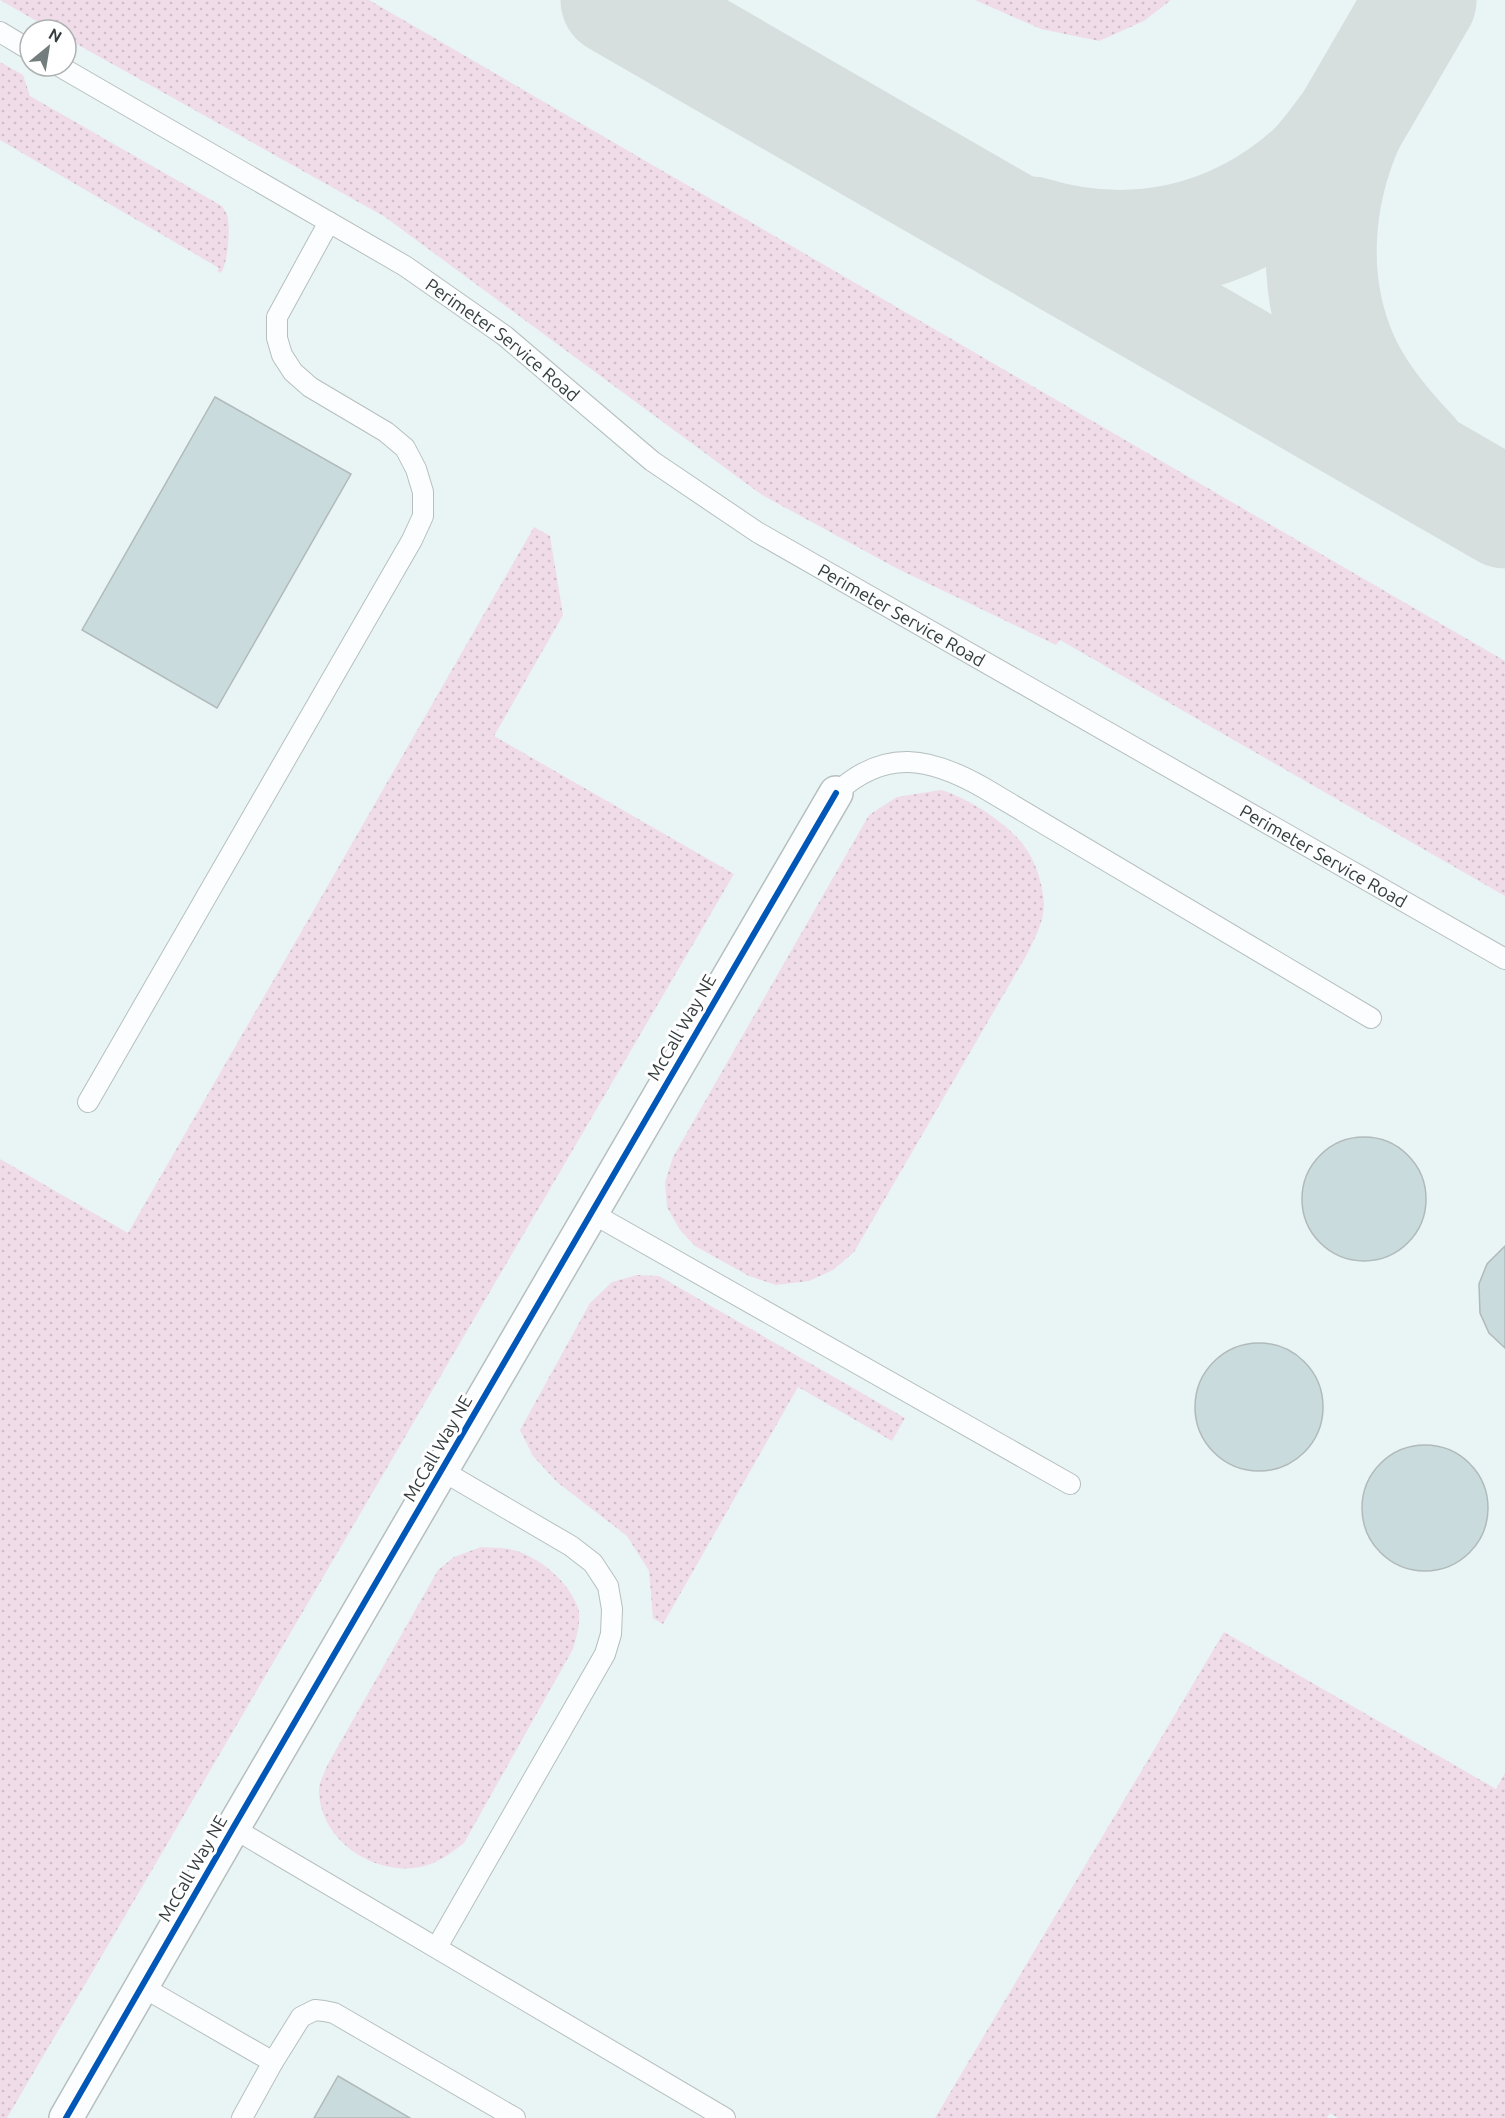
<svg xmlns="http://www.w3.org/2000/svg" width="1505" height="2118" font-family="Ubuntu,sans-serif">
<defs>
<pattern id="grass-dots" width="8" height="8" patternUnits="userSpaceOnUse" patternTransform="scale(1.5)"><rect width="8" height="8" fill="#f0dce8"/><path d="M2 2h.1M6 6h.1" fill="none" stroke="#cebec8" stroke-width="1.8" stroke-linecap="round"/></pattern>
</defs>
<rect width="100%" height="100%" fill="#e9f4f5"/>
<!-- grass -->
<g fill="url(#grass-dots)">
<path d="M0,0H369L1505,661V896L1060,640L1056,645L898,569L762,495L385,217L66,38V30H52Z"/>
<path d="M975,0H1171L1144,21L1099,41L1041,29Z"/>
<path d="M0,62L23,75L30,96L222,206C224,210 228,214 228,219C230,231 228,262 221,273L217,271L219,268L0,140Z"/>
<path d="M534,527L550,536L563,615L494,736L734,874L7,2118H0V1159L128,1233Z"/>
<path d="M941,790C969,798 1016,828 1030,855C1038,869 1043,887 1044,904C1044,922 1034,940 1026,956L854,1252L833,1270L809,1281L776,1285L749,1276L695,1246L680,1230L667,1207L665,1182L673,1157L869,815L897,797Z"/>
<path d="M637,1275L659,1276L905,1418L892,1441L798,1387L663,1624L653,1618L649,1571L627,1536L557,1482L533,1456L520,1430L590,1303L612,1282Z"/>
<path d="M481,1547C490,1548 500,1547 509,1549C536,1554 569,1581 578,1608C582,1621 576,1637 573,1649L464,1843C451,1853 437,1864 420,1867C374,1876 319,1840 319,1790C319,1782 325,1772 328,1764L438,1570L454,1557Z"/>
<path d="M1224,1632L1496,1789L1505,1773V2118H1338L1330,2113L1327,2118H935Z"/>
</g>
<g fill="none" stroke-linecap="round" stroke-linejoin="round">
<!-- taxiway -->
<g stroke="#d6dede" stroke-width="111">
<path d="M616,0L1505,513"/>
<path d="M1349,124L1421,0"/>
<path d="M1032,232C1131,262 1230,241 1308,173C1324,159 1336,140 1349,124C1316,198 1310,285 1344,360C1360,395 1385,425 1412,453"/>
</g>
</g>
<!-- building -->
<g fill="#cadbdd" stroke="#b1babb" stroke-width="1.5">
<path d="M215,397L351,474L217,708L82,630Z"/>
<circle cx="1364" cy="1199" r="62"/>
<path d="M1505,1246V1348L1489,1333L1480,1313L1479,1284L1487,1264Z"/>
<circle cx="1259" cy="1407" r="64"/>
<circle cx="1425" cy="1508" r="63"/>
<path d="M338,2076L410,2118H314Z"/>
</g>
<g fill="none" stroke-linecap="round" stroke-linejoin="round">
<!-- service casing -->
<g stroke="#b6bfbf" stroke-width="22">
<g id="service">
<path d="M0,32L30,50"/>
<path id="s1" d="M59,66L405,266L505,336L652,461L757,532L1505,959"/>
<path d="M836,793C885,748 930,757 984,788L1371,1018"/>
<path d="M88,1102L412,540L423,516V492L416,469L405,448L386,432L310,387L293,372L282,355L277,338V317L329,222"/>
<path d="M590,1212L1070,1484"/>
<path d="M233,1828L725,2118"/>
<path d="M437,1947L605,1654L611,1634L612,1609L608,1586L593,1563L571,1546L441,1470"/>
<path d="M141,1986L273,2062L242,2118"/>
<path d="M273,2062L301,2017L315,2010L324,2011L334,2013L365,2031L515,2118"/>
</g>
</g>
<!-- minor casing -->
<g stroke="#b6bfbf" stroke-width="36">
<path id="minor" d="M66,2118L233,1828L836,793"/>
</g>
<!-- service -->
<use href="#service" stroke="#fcfdfe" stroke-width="20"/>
<!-- minor -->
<use href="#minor" stroke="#fcfdfe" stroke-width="33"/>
<!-- cycleway casing -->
<g stroke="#fff" stroke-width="10">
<path id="cycleway" d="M66,2118L233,1828L836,793"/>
</g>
<!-- cycleway -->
<use href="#cycleway" stroke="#0057b8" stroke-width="6"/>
</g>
<g text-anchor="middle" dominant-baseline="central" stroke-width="6" stroke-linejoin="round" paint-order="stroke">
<!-- street labels -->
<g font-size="18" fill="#353d3d" stroke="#fff">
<text stroke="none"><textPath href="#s1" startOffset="522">Perimeter Service Road</textPath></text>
<text stroke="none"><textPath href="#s1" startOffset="1008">Perimeter Service Road</textPath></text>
<text stroke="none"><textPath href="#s1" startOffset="1494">Perimeter Service Road</textPath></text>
<text transform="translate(681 1027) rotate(-60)">McCall Way NE</text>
<text transform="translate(437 1448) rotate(-60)">McCall Way NE</text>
<text transform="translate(192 1868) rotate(-60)">McCall Way NE</text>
</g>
</g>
<!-- north arrow -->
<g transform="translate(48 48) rotate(30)"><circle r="28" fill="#ffffff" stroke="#aeb1b1" stroke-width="1.5"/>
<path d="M0-4.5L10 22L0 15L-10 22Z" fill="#747d7d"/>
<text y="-9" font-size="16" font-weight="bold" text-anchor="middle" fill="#353d3d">N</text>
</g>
</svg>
